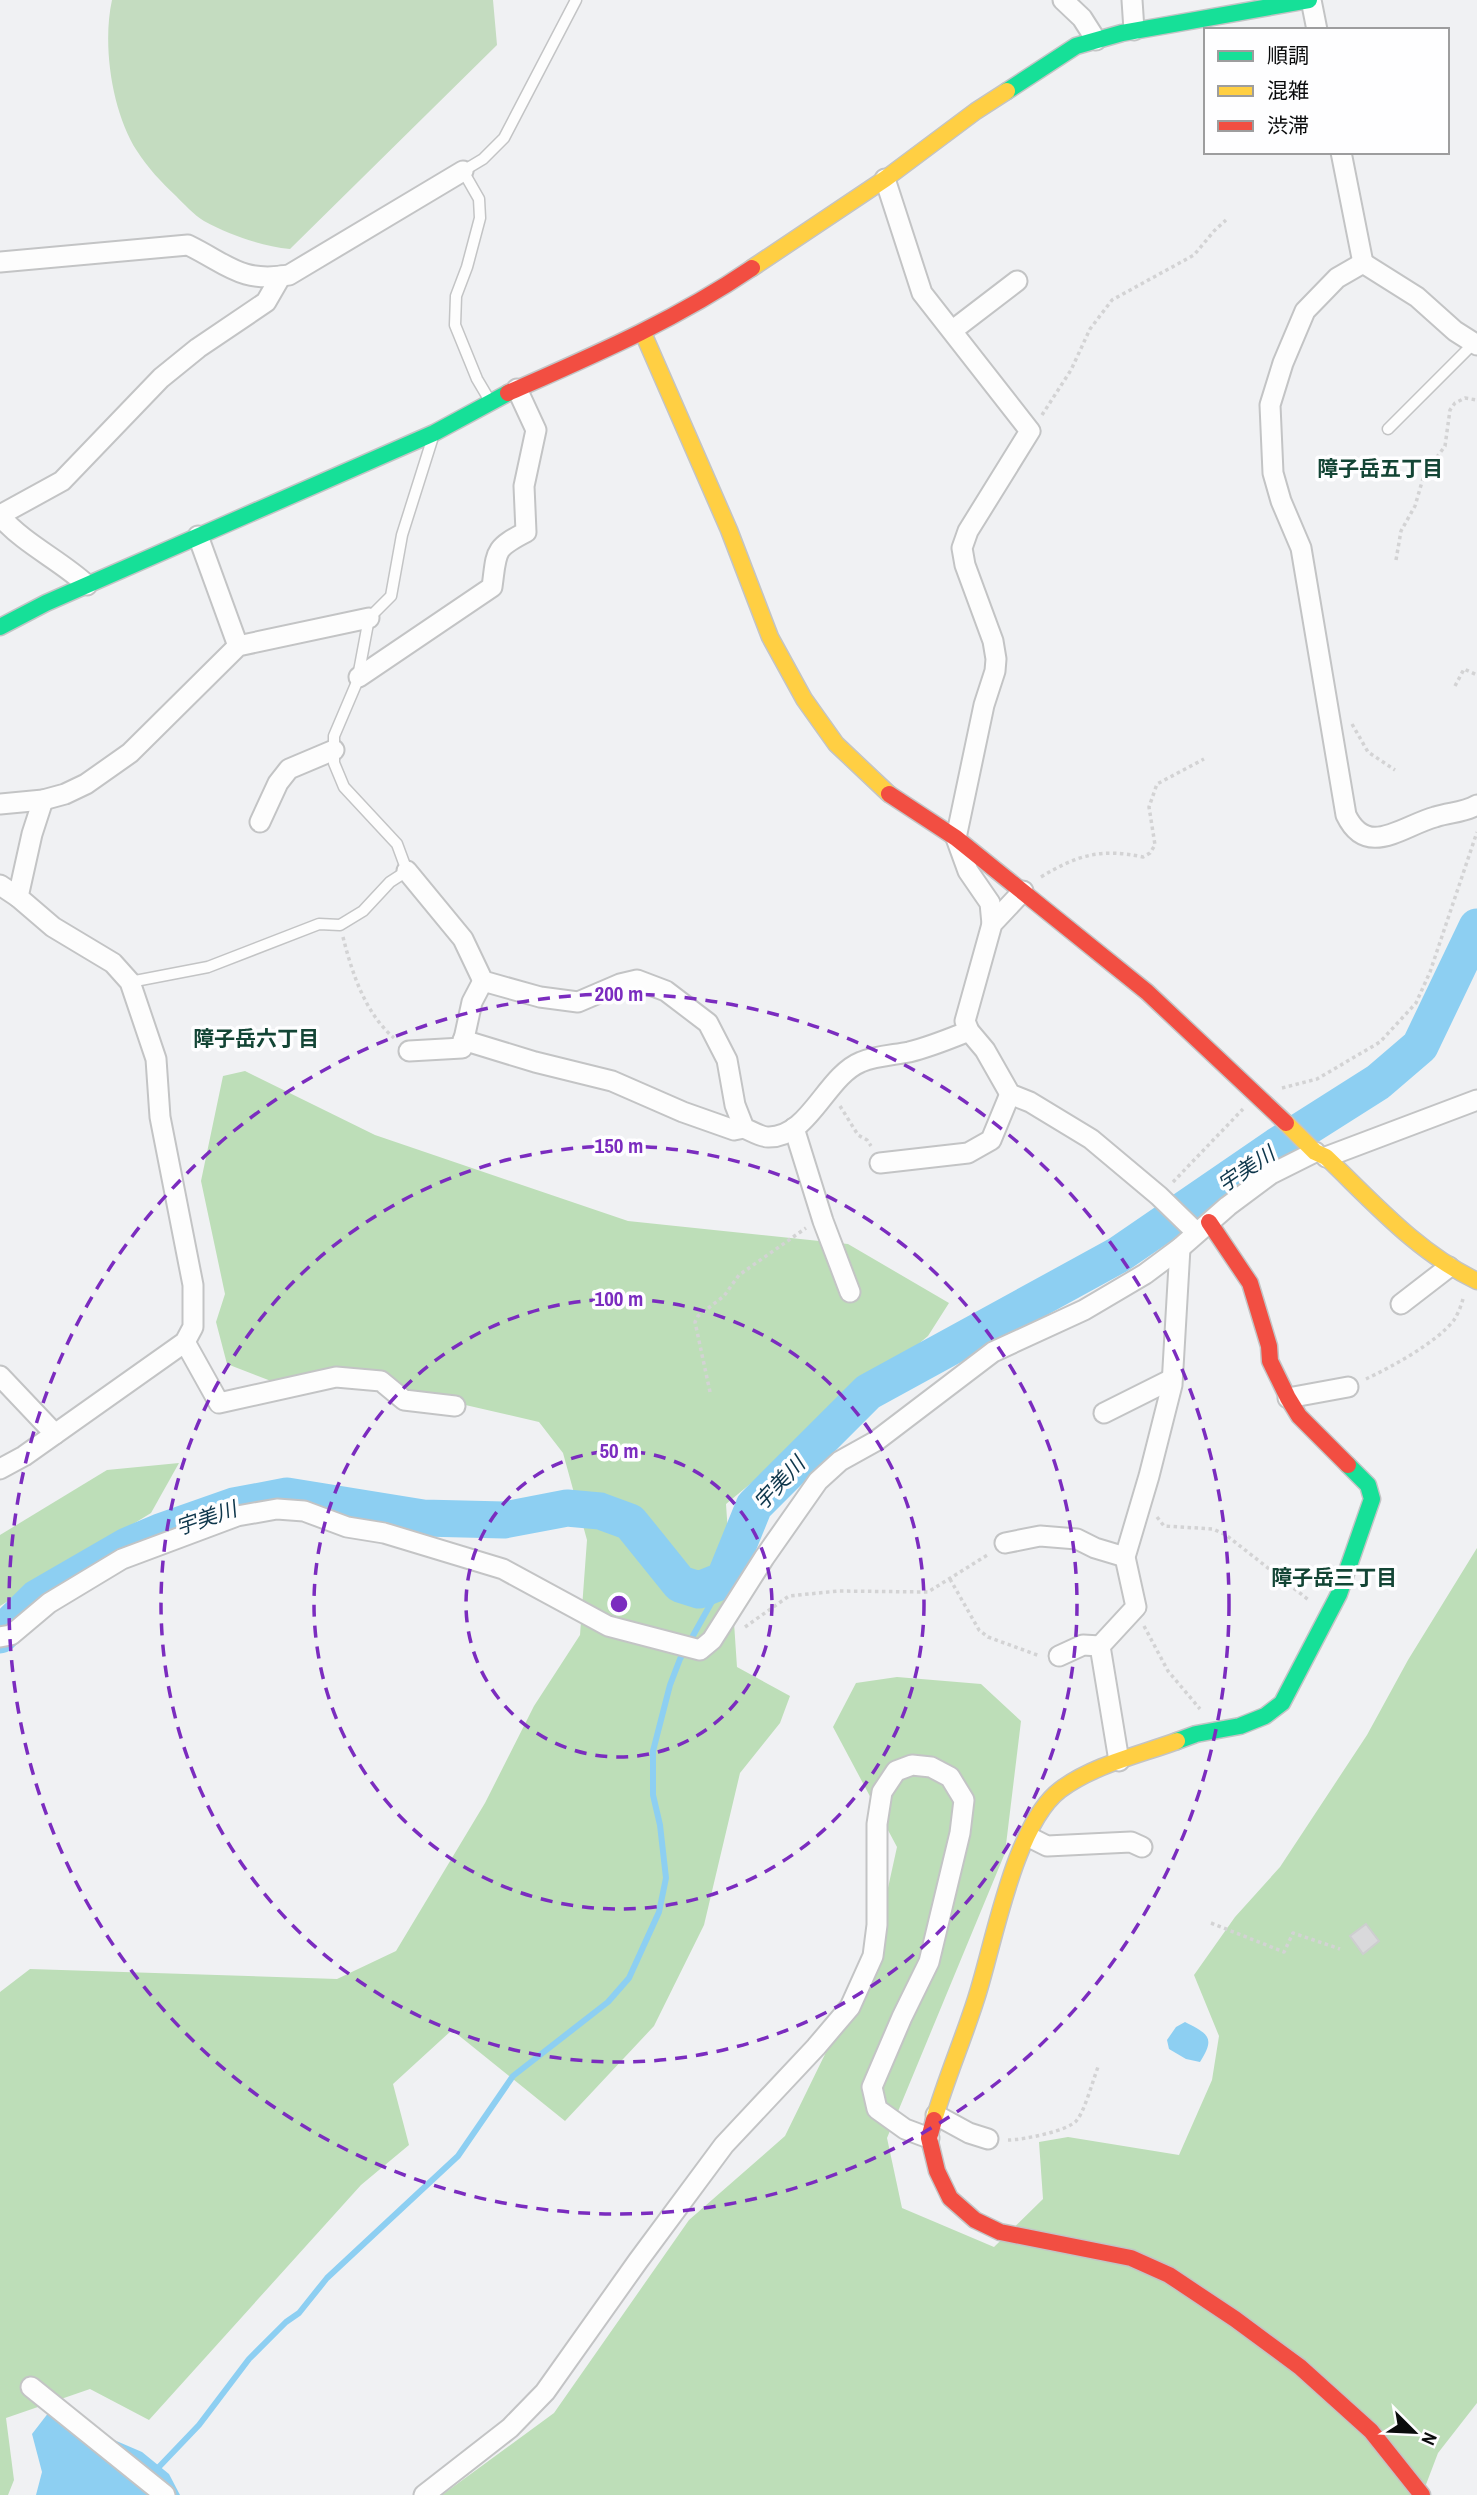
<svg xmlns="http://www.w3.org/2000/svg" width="1477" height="2495" font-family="'Archivo Narrow','Noto Sans JP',sans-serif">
<rect width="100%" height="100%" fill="#f0f1f3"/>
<!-- green -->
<path fill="#c4dcc0" d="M112,0H493L497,45L290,249C261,246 230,235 204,221C194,215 184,204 176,196C161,182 148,168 137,151C112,112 102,45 112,0Z"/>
<!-- forest -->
<g fill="#bddeb8">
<path d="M245,1071L375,1135L628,1221L848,1244L949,1303L928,1336L726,1504L737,1667L790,1696L780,1723L740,1773L704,1925L654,2026L565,2121L452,2030L393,2084L409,2145L361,2185L149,2420L90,2389L6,2418L14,2480L8,2495H0V1992L30,1969L337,1979L396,1951L485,1803L534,1706L580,1635L587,1540L563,1453L539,1422L348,1378L271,1381L227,1364L216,1322L225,1294L201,1181L223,1076Z"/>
<path d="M179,1463L151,1513L0,1606V1535L107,1470Z"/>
<path d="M1477,1548V2403L1438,2453L1422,2495H442L554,2413L689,2220L785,2136L873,1956L897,1847L833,1727L856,1683L897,1677L981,1684L1021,1721L1005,1853L887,2138L902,2208L994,2247L1043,2199L1039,2142L1068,2137L1179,2155L1212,2080L1219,2036L1194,1975L1235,1917L1280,1867L1367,1735L1408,1660Z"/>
</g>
<!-- water -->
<g fill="#8dcff2">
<path d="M1185,2022C1208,2034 1216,2037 1200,2062L1186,2059L1169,2049L1167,2040L1176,2027Z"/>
<path d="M49,2412L142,2452L169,2474L180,2495H36L42,2472L32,2434Z"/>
</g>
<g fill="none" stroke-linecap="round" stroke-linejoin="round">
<!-- stream -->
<path stroke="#8dcff2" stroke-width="6" d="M156,2470L199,2425L249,2359L286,2322L299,2313L327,2278L458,2156L513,2076L608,2002L629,1978L659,1912L666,1878L660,1825L653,1795V1751L670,1685L680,1659L724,1580"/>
<!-- river -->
<path stroke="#8dcff2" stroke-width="37" d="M0,1635L37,1598L127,1546L160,1532L234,1506L287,1496L423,1518L504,1520L567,1508L600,1511L630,1522L680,1584L699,1590L724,1580L754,1506L868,1392L1118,1255L1277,1146L1378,1082L1420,1046L1477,927"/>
</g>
<!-- building -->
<path fill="#d9d9db" stroke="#cdcecf" stroke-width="2" d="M1366,1924L1379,1941L1363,1954L1350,1936Z"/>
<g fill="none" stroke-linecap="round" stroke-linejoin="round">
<!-- lane casing -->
<g stroke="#c3c4c5" stroke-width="13">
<g id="lane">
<path d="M490,401L477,379L455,325L456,296L467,267L480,218L479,199L463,171L483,159L504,138L576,0"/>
<path d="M1388,429L1474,343"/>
<path d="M130,982L208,967L319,924L340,925L363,911L390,882L407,871L397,844L344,787L334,763V736L357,682L369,618L391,596L402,535L432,440"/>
</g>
</g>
<!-- street casing -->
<g stroke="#c3c4c5" stroke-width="23">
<g id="street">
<path d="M1063,0L1082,18L1096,40"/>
<path d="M1132,0L1134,30"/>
<path d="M1311,0L1317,30"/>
<path d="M1341,152L1363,263"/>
<path d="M885,179L922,293L1030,431L968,531L962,548L965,565L993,641L996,659L995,671L984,705L956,838L968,871L990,903L992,924"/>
<path d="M0,262L188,245C229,265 240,283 289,275L463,171"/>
<path d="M953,330L1017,281"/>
<path d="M1477,345L1455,331L1417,297L1363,263L1337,278L1305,311L1283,363L1270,405L1273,473L1281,501L1301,548L1346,815C1367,859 1402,826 1435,817C1450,812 1463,813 1477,805"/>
<path d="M0,515L62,481L161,378L198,348L266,302L281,276"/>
<path d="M0,516C24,544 60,560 87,585"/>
<path d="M198,536L238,646"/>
<path d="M359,677L492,587C497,551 493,549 526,532L524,486L536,430L517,389"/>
<path d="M0,804L43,800L65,794L86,784L130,753L238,646L369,618"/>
<path d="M260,822L278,783L289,769L334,750"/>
<path d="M407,871L463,939L483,981L540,997L578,1002L620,984L637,980L666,991L708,1023L727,1060L735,1105L744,1128C751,1131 761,1137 768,1137C809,1138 826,1076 861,1062C875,1056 894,1055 909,1052C930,1047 949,1039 969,1031"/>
<path d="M0,885L18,897"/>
<path d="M1023,891L992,924L965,1021L969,1031L985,1050L1010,1094L1030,1102L1091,1139L1159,1196L1196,1232"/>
<path d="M463,1040L535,1062L612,1081L683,1112L734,1130L744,1128"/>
<path d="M409,1051L462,1048L472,1002L483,981"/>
<path d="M794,1128L823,1221L850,1292"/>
<path d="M1326,1157L1477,1100"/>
<path d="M880,1163L968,1153L991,1140L1010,1094"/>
<path d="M1401,1304L1449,1267"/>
<path d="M185,1342L219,1403L336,1377L381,1381L404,1400L455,1406"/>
<path d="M0,1376L55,1434"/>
<path d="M1288,1398L1348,1387"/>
<path d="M1104,1413L1172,1379"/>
<path d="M0,1469L24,1456L185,1342L193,1327V1285L160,1117L156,1059L130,982L113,963L53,927L18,897L32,834L43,800"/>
<path d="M1005,1543L1040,1536L1077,1539L1095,1548L1125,1557"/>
<path d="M0,1637L11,1635L49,1603L122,1559L237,1516L277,1509L304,1511L347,1527L384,1533L503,1569L608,1626L700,1650L712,1640L764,1558L818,1481L840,1461L876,1441L993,1352L1084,1310L1145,1274L1180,1248L1228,1206L1271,1174L1315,1152"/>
<path d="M1059,1656L1083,1645L1100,1646"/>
<path d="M1119,1761L1100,1646L1136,1607L1125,1557L1149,1476L1172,1385L1180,1248"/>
<path d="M1029,1837L1047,1846L1131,1842L1142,1847"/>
<path d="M936,2115L969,2133L988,2139"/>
<path d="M31,2387L165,2495"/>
<path d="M424,2495L510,2428L545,2392L638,2261L724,2145L816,2047L850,2007L873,1956L877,1925V1824L882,1792L896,1771L912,1765L931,1767L950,1777L964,1800L960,1833L929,1962L902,2017L872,2087L877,2109L905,2129L929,2138"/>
</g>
</g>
<!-- fast casing -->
<g stroke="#c3c4c5" stroke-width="19">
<g id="fast">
<path d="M1007,91L1076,46L1122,33L1309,0"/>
<path d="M0,627L46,603L434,433L508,393"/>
<path d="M1177,1741L1196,1734L1240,1726L1265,1716L1282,1703L1339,1594L1372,1499L1368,1485L1348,1465"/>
</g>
</g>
<!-- slow casing -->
<g stroke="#c3c4c5" stroke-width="19">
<g id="slow">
<path d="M752,268L885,179L976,111L1007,91"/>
<path d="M643,333L729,530L770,637L804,699L836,744L889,794"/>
<path d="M1286,1123L1315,1152L1326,1157C1374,1203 1417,1252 1477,1281"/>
<path d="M934,2120C946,2079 963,2040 976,1999C994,1944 1014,1825 1060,1790C1093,1765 1139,1755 1177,1741"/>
</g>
</g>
<!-- jam casing -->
<g stroke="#c3c4c5" stroke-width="19">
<g id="jam">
<path d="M508,393C594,355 674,321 752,268"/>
<path d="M889,794L956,838L1147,992L1286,1123"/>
<path d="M1209,1222L1250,1283L1269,1346L1270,1361L1288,1398L1299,1416L1348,1465"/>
<path d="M934,2120L929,2138L937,2171L950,2198L975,2220L1000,2232L1131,2258L1169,2275L1235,2319L1300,2367L1371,2431L1422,2495"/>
</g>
</g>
<!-- path -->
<g stroke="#d3d3d4" stroke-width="3.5" stroke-dasharray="3.5 3.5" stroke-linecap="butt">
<path d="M1042,415L1071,370L1090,329L1112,300L1194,255L1214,231L1226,220"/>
<path d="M1396,560L1401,531L1415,506L1424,475L1445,446L1450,410L1455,403L1465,398L1477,400"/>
<path d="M1455,686L1464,669L1477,675"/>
<path d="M1352,724L1368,752L1395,770"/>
<path d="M1041,877C1077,855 1101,848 1143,857L1150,853L1155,845L1149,807L1157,784L1204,759"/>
<path d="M343,937C352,973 365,1013 394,1038"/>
<path d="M1282,1088L1317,1079L1380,1042L1416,1003L1430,972L1477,832"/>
<path d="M840,1106L858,1135L867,1140L871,1146"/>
<path d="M1173,1182L1243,1109"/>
<path d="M1366,1379C1393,1366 1436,1343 1454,1320C1458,1314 1461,1306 1463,1299"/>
<path d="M710,1392L695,1322L698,1316L724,1296L739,1275L806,1228"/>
<path d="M1157,1517L1164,1526L1213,1529L1226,1535L1310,1601"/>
<path d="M950,1579L979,1630L988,1637L1040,1656"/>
<path d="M1144,1626L1168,1671L1200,1709"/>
<path d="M745,1627L789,1596L838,1591L928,1592L989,1554"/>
<path d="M1211,1923L1284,1952L1293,1933L1340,1949"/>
<path d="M1008,2140C1022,2140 1069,2131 1077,2120C1085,2110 1093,2080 1098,2067"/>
</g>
<!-- lane -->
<use href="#lane" stroke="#fdfdfd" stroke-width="10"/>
<!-- street -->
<use href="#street" stroke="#fdfdfd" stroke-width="19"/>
<!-- fast -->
<use href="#fast" stroke="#16e098" stroke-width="16"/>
<!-- slow -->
<use href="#slow" stroke="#ffcf43" stroke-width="16"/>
<!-- jam -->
<use href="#jam" stroke="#f24e42" stroke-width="16"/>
</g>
<!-- distance rings -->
<g fill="none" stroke="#7b2cbf" stroke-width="3.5" stroke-dasharray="12 9">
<circle cx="619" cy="1604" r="153"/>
<circle cx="619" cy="1604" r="305"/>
<circle cx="619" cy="1604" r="458"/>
<circle cx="619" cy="1604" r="610"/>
</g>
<g text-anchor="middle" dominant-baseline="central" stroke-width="7" stroke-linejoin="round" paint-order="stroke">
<!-- neighbourhood labels -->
<g font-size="21" font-weight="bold" fill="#134535" stroke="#fefeff">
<text x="1380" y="468">障子岳五丁目</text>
<text x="256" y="1038">障子岳六丁目</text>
<text x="1334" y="1577">障子岳三丁目</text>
</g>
<!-- water labels -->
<g font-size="21" font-style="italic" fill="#0d364b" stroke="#fefeff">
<text transform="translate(1246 1169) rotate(-34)">宇美川</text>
<text transform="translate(779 1483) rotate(-47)">宇美川</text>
<text transform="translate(206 1518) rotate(-19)">宇美川</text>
</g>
</g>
<circle cx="619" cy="1604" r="10" fill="#7b2cbf" stroke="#fefeff" stroke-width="3.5"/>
<g font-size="21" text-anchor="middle" font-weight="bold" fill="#7b2cbf" stroke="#fefeff" stroke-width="7" stroke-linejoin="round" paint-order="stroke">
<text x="619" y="1001">200 m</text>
<text x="619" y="1153">150 m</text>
<text x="619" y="1306">100 m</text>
<text x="619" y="1458">50 m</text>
</g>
<!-- legend -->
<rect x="1204" y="28" width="245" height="126" fill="#fefeff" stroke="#9d9d9e" stroke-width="2"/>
<rect x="1218" y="51" width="35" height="10" fill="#16e098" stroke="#9d9d9e" stroke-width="2"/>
<text x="1267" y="63" font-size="21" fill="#0b0c0d">順調</text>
<rect x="1218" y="86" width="35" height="10" fill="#ffcf43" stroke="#9d9d9e" stroke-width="2"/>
<text x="1267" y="98" font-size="21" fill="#0b0c0d">混雑</text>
<rect x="1218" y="121" width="35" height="10" fill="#f24e42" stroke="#9d9d9e" stroke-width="2"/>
<text x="1267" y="133" font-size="21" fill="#0b0c0d">渋滞</text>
<!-- north arrow -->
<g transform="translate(1414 2432) rotate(114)" stroke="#fefeff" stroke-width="5" paint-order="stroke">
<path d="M0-5L12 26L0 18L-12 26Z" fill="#0b0c0d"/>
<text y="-10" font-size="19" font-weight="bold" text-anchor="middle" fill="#0b0c0d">N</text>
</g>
</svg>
